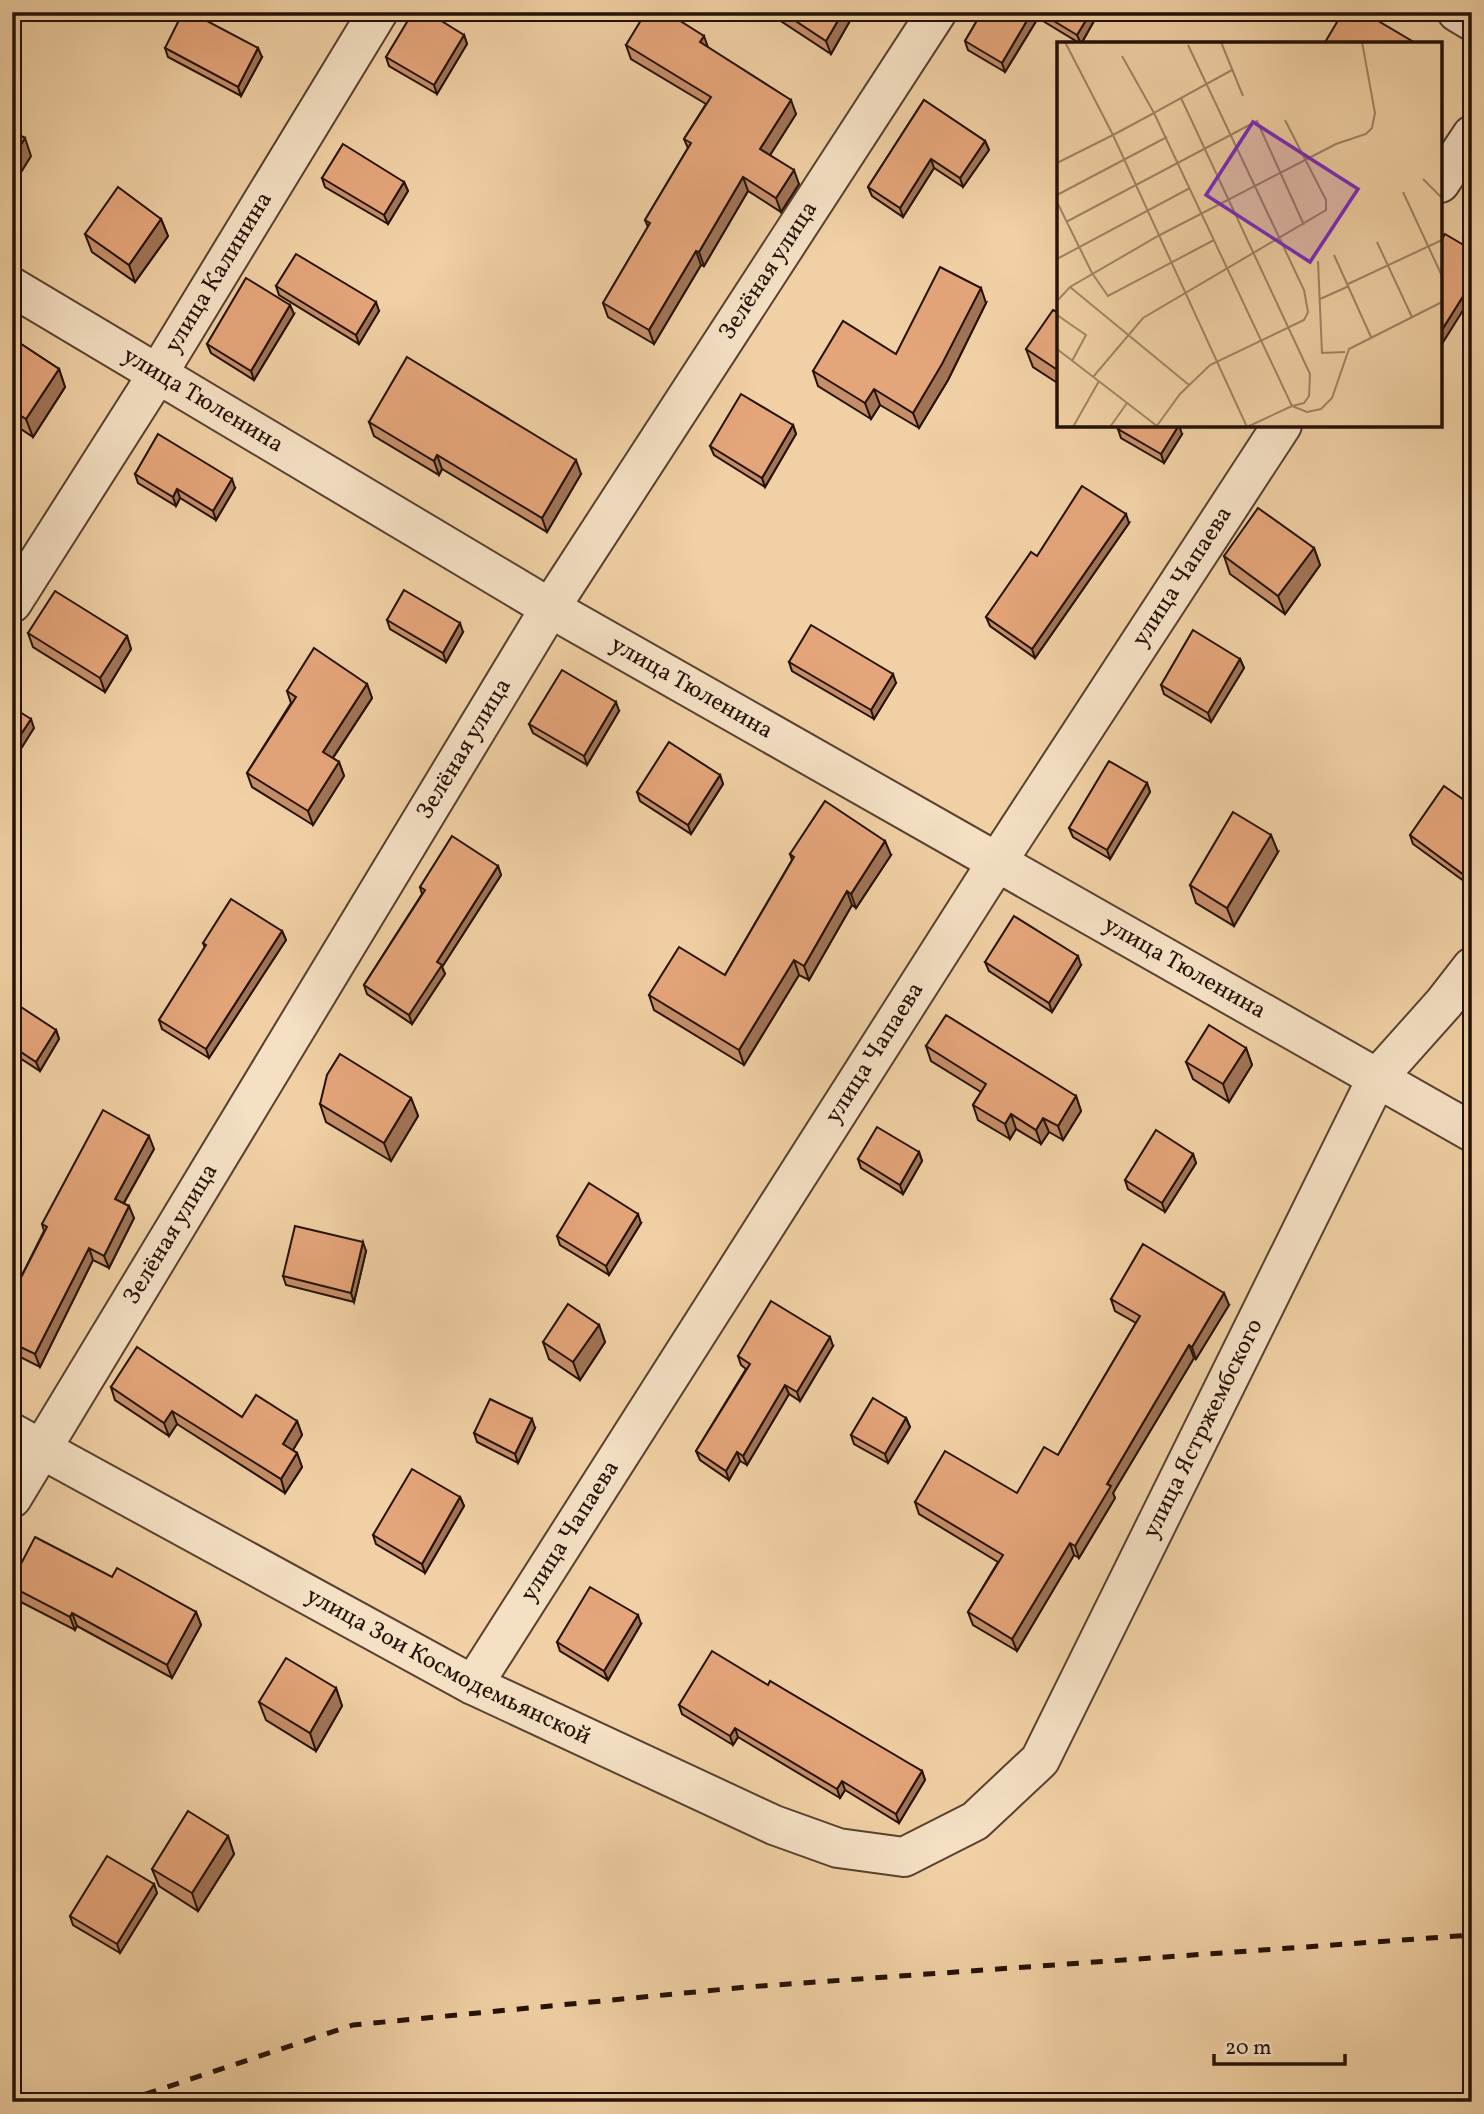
<svg xmlns="http://www.w3.org/2000/svg" width="1484" height="2114" font-family="Vollkorn,serif">
<rect width="100%" height="100%" fill="#f0d0a4"/>
<filter id="stains"><feTurbulence type="fractalNoise" baseFrequency=".00286" numOctaves="4"/><feColorMatrix values="0 0 0 0 .2 0 0 0 0 .09 0 0 0 0 .02 0 0 0 .5 -.17"/></filter>
<radialGradient id="worn" r=".72"><stop offset=".6" stop-color="#630" stop-opacity="0"/><stop offset="1" stop-color="#630" stop-opacity=".3"/></radialGradient>
<g fill="none" stroke-linecap="round" stroke-linejoin="round">
<!-- minor casing -->
<g stroke="#57412e" stroke-width="42">
<g id="minor">
<path d="M1457,12L1472,21"/>
<path d="M1440,183L1472,135"/>
<path id="s1" d="M12,287L550,608L1472,1132"/>
<path id="s2" d="M12,603L157,375L378,12"/>
<path id="s3" d="M12,1433L473,1685L774,1825L838,1848L904,1857L975,1821L1040,1760L1377,1078L1444,1003L1472,967"/>
<path id="s4" d="M12,1498L550,608L937,12"/>
<path id="s5" d="M473,1685L997,862L1282,425"/>
</g>
</g>
<!-- minor -->
<use href="#minor" stroke="#f5e0c4" stroke-width="38"/>
<!-- rail -->
<path stroke="#241107" stroke-width="5" stroke-dasharray="12 12" stroke-linecap="butt" d="M122,2102L353,2025L747,1987L1472,1935"/>
</g>
<!-- wall -->
<g fill="#c58e69" stroke="#241107" stroke-width="2">
<path d="M767,12H855L831,54Z"/>
<path d="M982,12H1099L1081,44L1038,18L1005,72L968,50L965,41Z"/>
<path d="M464,35L467,44L437,94L389,66L386,57Z"/>
<path d="M626,45L709,48L796,114L770,155L799,184L781,212L748,191L704,266L701,265L654,344L608,317L603,303L648,227L645,220L688,148L684,139L706,104L631,59Z"/>
<path d="M165,48L262,57L241,96L168,57Z"/>
<path d="M924,100L985,141L989,150L963,187L934,168L903,217L872,196L868,187Z"/>
<path d="M322,178L404,182L408,191L388,224L325,187Z"/>
<path d="M161,219L168,236L135,282L92,252L85,234Z"/>
<path d="M276,286L379,311L359,344L279,295Z"/>
<path d="M986,303L948,380L919,428L880,405L871,419L818,386L813,371L896,354Z"/>
<path d="M1059,313V384L1033,367L1026,349Z"/>
<path d="M294,314L254,380L211,353L207,344Z"/>
<path d="M12,338L59,369L65,387L33,437L12,423Z"/>
<path d="M369,422L581,474L547,532L442,469L439,475L374,436Z"/>
<path d="M793,425L796,434L765,487L714,455L710,446Z"/>
<path d="M1118,429L1182,434L1164,463L1121,438Z"/>
<path d="M135,474L235,488L216,520L180,498L176,506L138,483Z"/>
<path d="M1129,523L1035,658L990,626L986,617L1037,556Z"/>
<path d="M1314,548L1320,565L1285,614L1230,574L1224,556Z"/>
<path d="M387,620L463,632L446,662L390,629Z"/>
<path d="M28,633L127,636L131,649L105,692L33,647Z"/>
<path d="M1240,659L1244,668L1211,722L1164,694L1161,685Z"/>
<path d="M789,662L896,683L874,719L792,671Z"/>
<path d="M367,684L372,698L333,758L339,762L344,776L313,825L252,787L247,773L291,703L287,691Z"/>
<path d="M619,711L587,765L533,733L529,724Z"/>
<path d="M720,775L723,784L691,834L640,801L637,792Z"/>
<path d="M1147,783L1150,792L1110,859L1073,837L1069,828Z"/>
<path d="M1467,802L1468,884L1413,844L1410,835Z"/>
<path d="M1278,852L1234,926L1196,903L1190,885Z"/>
<path d="M790,854L891,855L856,908L852,905L809,980L799,975L744,1065L654,1010L649,995L725,975L792,860Z"/>
<path d="M498,866L501,875L442,967L445,974L412,1024L367,994L364,985L422,894L420,887Z"/>
<path d="M282,931L286,940L209,1058L162,1029L159,1020L205,948L203,943Z"/>
<path d="M985,962L1081,965L1052,1012L989,971Z"/>
<path d="M12,1022L56,1030L59,1039L40,1071L12,1053Z"/>
<path d="M926,1046L1076,1096L1081,1111L1063,1140L1049,1132L1041,1144L1016,1129L1010,1139L978,1120L973,1105L981,1092L931,1061Z"/>
<path d="M1246,1048L1252,1065L1229,1102L1193,1079L1186,1062Z"/>
<path d="M411,1098L418,1116L391,1161L326,1122L320,1104Z"/>
<path d="M154,1149L124,1203L134,1218L109,1268L93,1260L40,1367L12,1353V1295L44,1231L42,1224Z"/>
<path d="M919,1152L922,1161L903,1194L861,1168L858,1159Z"/>
<path d="M1193,1154L1196,1163L1165,1212L1128,1189L1125,1180Z"/>
<path d="M641,1223L609,1275L560,1245L557,1236Z"/>
<path d="M366,1251L354,1302L286,1285L283,1276Z"/>
<path d="M1111,1299L1229,1305L1196,1359L1194,1358L1113,1493L1115,1498L1079,1558L1074,1555L1017,1651L973,1625L968,1612L998,1562L919,1514L915,1502L1017,1493L1058,1455L1136,1323L1115,1311Z"/>
<path d="M599,1325L605,1342L580,1380L549,1359L543,1342Z"/>
<path d="M833,1346L800,1401L789,1394L747,1465L740,1461L729,1480L700,1460L696,1451L746,1369L741,1365L738,1356Z"/>
<path d="M111,1387L242,1417L297,1421L302,1435L293,1450L297,1453L302,1467L285,1493L177,1424L169,1436L115,1400Z"/>
<path d="M906,1418L910,1427L888,1463L854,1444L851,1435Z"/>
<path d="M535,1428L518,1463L477,1442L474,1433Z"/>
<path d="M460,1497L464,1506L425,1573L376,1544L373,1535Z"/>
<path d="M112,1577L196,1612L201,1625L172,1678L77,1626L75,1630L15,1599L12,1592V1581Z"/>
<path d="M641,1624L608,1680L560,1651L557,1642Z"/>
<path d="M768,1685L922,1771L925,1780L899,1823L845,1790L840,1798L738,1737L733,1745L682,1714L679,1705Z"/>
<path d="M336,1688L342,1706L316,1751L266,1720L259,1702Z"/>
<path d="M228,1836L234,1854L198,1911L159,1886L152,1869Z"/>
<path d="M154,1884L157,1893L120,1953L73,1925L70,1916Z"/>
</g>
<!-- shaded-wall -->
<g fill="#a07455" stroke="#241107" stroke-width="2">
<path d="M843,12H855L831,54L826,41Z"/>
<path d="M1032,12H1035L1038,18L1005,72L1002,63Z"/>
<path d="M1091,12H1099L1081,44L1077,35Z"/>
<path d="M464,35L467,44L437,94L434,85Z"/>
<path d="M704,36L709,50L700,42Z"/>
<path d="M258,48L262,57L241,96L238,87Z"/>
<path d="M791,100L796,114L765,163L760,149Z"/>
<path d="M25,138L31,156L12,187V159Z"/>
<path d="M985,141L989,150L963,187L960,178Z"/>
<path d="M931,159L934,168L903,217L900,208Z"/>
<path d="M794,170L799,184L781,212L776,198Z"/>
<path d="M743,177L748,191L704,266L699,252Z"/>
<path d="M404,182L408,191L388,224L384,215Z"/>
<path d="M161,219L168,236L135,282L129,265Z"/>
<path d="M696,251L701,265L654,344L649,330Z"/>
<path d="M1472,282V296L1440,347V333Z"/>
<path d="M981,288L986,303L948,380L919,428L913,413Z"/>
<path d="M376,302L379,311L359,344L356,335Z"/>
<path d="M290,305L294,314L254,380L251,371Z"/>
<path d="M59,369L65,387L33,437L26,419Z"/>
<path d="M874,389L880,405L871,419L865,403Z"/>
<path d="M793,425L796,434L765,487L762,478Z"/>
<path d="M1179,425L1182,434L1164,463L1161,454Z"/>
<path d="M437,455L442,469L439,475L434,461Z"/>
<path d="M576,460L581,474L547,532L542,518Z"/>
<path d="M232,479L235,488L216,520L213,511Z"/>
<path d="M177,489L180,498L176,506L173,497Z"/>
<path d="M1126,514L1129,523L1035,658L1032,649Z"/>
<path d="M1314,548L1320,565L1285,614L1278,596Z"/>
<path d="M460,623L463,632L446,662L443,653Z"/>
<path d="M127,636L131,649L105,692L100,678Z"/>
<path d="M1240,659L1244,668L1211,722L1208,713Z"/>
<path d="M893,674L896,683L874,719L871,710Z"/>
<path d="M367,684L372,698L328,765L323,752Z"/>
<path d="M616,702L619,711L587,765L584,756Z"/>
<path d="M31,719L34,728L12,763V748Z"/>
<path d="M339,762L344,776L313,825L308,811Z"/>
<path d="M720,775L723,784L691,834L688,825Z"/>
<path d="M1147,783L1150,792L1110,859L1107,850Z"/>
<path d="M1271,835L1278,852L1234,926L1227,908Z"/>
<path d="M885,841L891,855L856,908L851,894Z"/>
<path d="M1472,864V878L1468,884L1464,875Z"/>
<path d="M498,866L501,875L442,967L445,974L412,1024L409,1015L437,962Z"/>
<path d="M847,891L852,905L809,980L804,966Z"/>
<path d="M282,931L286,940L209,1058L206,1049Z"/>
<path d="M1078,956L1081,965L1052,1012L1049,1003Z"/>
<path d="M794,960L799,975L744,1065L739,1050Z"/>
<path d="M56,1030L59,1039L40,1071L36,1062Z"/>
<path d="M1246,1048L1252,1065L1229,1102L1223,1084Z"/>
<path d="M1076,1096L1081,1111L1063,1140L1058,1126Z"/>
<path d="M411,1098L418,1116L391,1161L384,1143Z"/>
<path d="M1011,1114L1016,1129L1010,1139L1005,1124Z"/>
<path d="M1043,1118L1049,1132L1041,1144L1036,1130Z"/>
<path d="M149,1136L154,1149L119,1211L115,1199Z"/>
<path d="M919,1152L922,1161L903,1194L900,1185Z"/>
<path d="M1193,1154L1196,1163L1165,1212L1162,1203Z"/>
<path d="M129,1206L134,1218L109,1268L104,1256Z"/>
<path d="M638,1214L641,1223L609,1275L606,1266Z"/>
<path d="M363,1242L366,1251L354,1302L351,1293Z"/>
<path d="M89,1248L93,1260L40,1367L35,1354Z"/>
<path d="M1224,1293L1229,1305L1196,1359L1192,1347Z"/>
<path d="M599,1325L605,1342L580,1380L573,1362Z"/>
<path d="M830,1337L833,1346L800,1401L797,1392Z"/>
<path d="M1189,1345L1194,1358L1113,1493L1115,1498L1079,1558L1075,1546L1107,1484Z"/>
<path d="M785,1385L789,1394L747,1465L743,1456Z"/>
<path d="M172,1411L177,1424L169,1436L164,1423Z"/>
<path d="M906,1418L910,1427L888,1463L885,1454Z"/>
<path d="M532,1419L535,1428L518,1463L515,1454Z"/>
<path d="M297,1421L302,1435L288,1458L283,1444Z"/>
<path d="M737,1452L740,1461L729,1480L726,1471Z"/>
<path d="M297,1453L302,1467L285,1493L281,1479Z"/>
<path d="M460,1497L464,1506L425,1573L422,1564Z"/>
<path d="M1070,1543L1074,1555L1017,1651L1012,1639Z"/>
<path d="M196,1612L201,1625L172,1678L167,1665Z"/>
<path d="M72,1613L77,1626L75,1630L70,1617Z"/>
<path d="M638,1615L641,1624L608,1680L604,1671Z"/>
<path d="M336,1688L342,1706L316,1751L310,1733Z"/>
<path d="M735,1728L738,1737L733,1745L730,1736Z"/>
<path d="M922,1771L925,1780L899,1823L896,1814Z"/>
<path d="M842,1781L845,1790L840,1798L837,1789Z"/>
<path d="M228,1836L234,1854L198,1911L192,1893Z"/>
<path d="M154,1884L157,1893L120,1953L117,1944Z"/>
</g>
<!-- building -->
<g fill="#e5a57a" stroke="#241107" stroke-width="2">
<path d="M183,12H190L258,48L238,87L165,48Z"/>
<path d="M413,12H427L464,35L434,85L386,57Z"/>
<path d="M646,12H666L704,36L700,42L791,100L760,149L794,170L776,198L743,177L699,252L696,251L649,330L603,303L650,223L645,220L691,143L684,139L711,97L626,45Z"/>
<path d="M782,12H843L826,41Z"/>
<path d="M982,12H1032L1002,63L965,41Z"/>
<path d="M1039,12H1091L1077,35Z"/>
<path d="M1343,12H1363L1417,44H1324Z"/>
<path d="M924,100L985,141L960,178L931,159L900,208L868,187Z"/>
<path d="M12,131L25,138L12,159Z"/>
<path d="M343,144L404,182L384,215L322,178Z"/>
<path d="M118,187L161,219L129,265L85,234Z"/>
<path d="M1445,234L1472,250V282L1440,333V242Z"/>
<path d="M296,254L376,302L356,335L276,286Z"/>
<path d="M940,267L981,288L942,364L913,413L874,389L865,403L813,371L843,321L896,354Z"/>
<path d="M246,278L290,305L251,371L207,344Z"/>
<path d="M1053,310L1059,313V371L1026,349Z"/>
<path d="M12,338L59,369L26,419L12,410Z"/>
<path d="M407,357L576,460L542,518L437,455L434,461L369,422Z"/>
<path d="M741,394L793,425L762,478L710,446Z"/>
<path d="M1120,425H1179L1161,454L1118,429Z"/>
<path d="M158,434L232,479L213,511L177,489L173,497L135,474Z"/>
<path d="M1082,486L1126,514L1032,649L986,617L1031,552L1037,556Z"/>
<path d="M1258,508L1314,548L1278,596L1224,556Z"/>
<path d="M404,590L460,623L443,653L387,620Z"/>
<path d="M55,591L127,636L100,678L28,633Z"/>
<path d="M811,625L893,674L871,710L789,662Z"/>
<path d="M1193,630L1240,659L1208,713L1161,685Z"/>
<path d="M314,648L367,684L323,752L339,762L308,811L247,773L296,697L287,691Z"/>
<path d="M562,670L616,702L584,756L529,724Z"/>
<path d="M12,707L31,719L12,748Z"/>
<path d="M669,742L720,775L688,825L637,792Z"/>
<path d="M1109,761L1147,783L1107,850L1069,828Z"/>
<path d="M1444,786L1467,802L1472,795V864L1464,875L1410,835Z"/>
<path d="M825,801L885,841L851,894L847,891L804,966L794,960L739,1050L649,995L679,947L725,975L794,857L790,854Z"/>
<path d="M1233,812L1271,835L1227,908L1190,885Z"/>
<path d="M452,836L498,866L437,962L442,965L409,1015L364,985L425,890L420,887Z"/>
<path d="M231,899L282,931L206,1049L159,1020L206,945L203,943Z"/>
<path d="M1014,916L1078,956L1049,1003L985,962Z"/>
<path d="M21,1007L56,1030L36,1062L12,1046V1022Z"/>
<path d="M946,1015L1076,1096L1058,1126L1043,1118L1036,1130L1011,1114L1005,1124L973,1105L986,1084L926,1046Z"/>
<path d="M1209,1025L1246,1048L1223,1084L1186,1062Z"/>
<path d="M340,1054L411,1098L384,1143L320,1104L327,1075Z"/>
<path d="M103,1110L149,1136L115,1199L129,1206L104,1256L89,1248L35,1354L12,1343V1295L47,1227L42,1224Z"/>
<path d="M877,1127L919,1152L900,1185L858,1159Z"/>
<path d="M1156,1130L1193,1154L1162,1203L1125,1180Z"/>
<path d="M589,1183L638,1214L606,1266L557,1236Z"/>
<path d="M295,1226L363,1242L351,1293L283,1276Z"/>
<path d="M1143,1244L1224,1293L1192,1347L1189,1345L1107,1484L1111,1486L1075,1546L1070,1543L1012,1639L968,1612L1003,1555L915,1502L945,1451L1017,1493L1044,1447L1058,1455L1140,1316L1111,1299Z"/>
<path d="M771,1301L830,1337L797,1392L785,1385L743,1456L737,1452L726,1471L696,1451L750,1364L738,1356Z"/>
<path d="M568,1304L599,1325L573,1362L543,1342Z"/>
<path d="M137,1347L242,1417L256,1395L297,1421L283,1444L297,1453L281,1479L172,1411L164,1423L111,1387Z"/>
<path d="M873,1398L906,1418L885,1454L851,1435Z"/>
<path d="M490,1399L532,1419L515,1454L474,1433Z"/>
<path d="M412,1469L460,1497L422,1564L373,1535Z"/>
<path d="M35,1537L112,1577L117,1568L196,1612L167,1665L72,1613L70,1617L12,1587V1581Z"/>
<path d="M590,1587L638,1615L604,1671L557,1642Z"/>
<path d="M712,1651L768,1685L770,1681L922,1771L896,1814L842,1781L837,1789L735,1728L730,1736L679,1705Z"/>
<path d="M286,1658L336,1688L310,1733L259,1702Z"/>
<path d="M188,1811L228,1836L192,1893L152,1869Z"/>
<path d="M107,1856L154,1884L117,1944L70,1916Z"/>
</g>
<g text-anchor="middle" dominant-baseline="central" stroke-width="5" stroke-linejoin="round" paint-order="stroke">
<!-- street labels -->
<g font-size="24" fill="#241107" stroke="#f5e0c4">
<text stroke="none"><textPath href="#s4" startOffset="1442">Зелёная улица</textPath></text>
<text stroke="none"><textPath href="#s2" startOffset="390">улица Калинина</textPath></text>
<text stroke="none"><textPath href="#s1" startOffset="222">улица Тюленина</textPath></text>
<text stroke="none"><textPath href="#s5" startOffset="1316">улица Чапаева</textPath></text>
<text stroke="none"><textPath href="#s1" startOffset="789">улица Тюленина</textPath></text>
<text stroke="none"><textPath href="#s4" startOffset="875">Зелёная улица</textPath></text>
<text stroke="none"><textPath href="#s1" startOffset="1356">улица Тюленина</textPath></text>
<text stroke="none"><textPath href="#s5" startOffset="749">улица Чапаева</textPath></text>
<text stroke="none"><textPath href="#s4" startOffset="308">Зелёная улица</textPath></text>
<text stroke="none"><textPath href="#s3" startOffset="1530">улица Ястржембского</textPath></text>
<text stroke="none"><textPath href="#s5" startOffset="182">улица Чапаева</textPath></text>
<text stroke="none"><textPath href="#s3" startOffset="495">улица Зои Космодемьянской</textPath></text>
</g>
</g>
<!-- overview -->
<g transform="translate(1057 42)">
<rect width="385" height="385" fill="#f0d0a4"/>
<path fill="none" stroke="#9e8465" stroke-width="2" d="M8,0L56,93L190,385M164,0L186,54M65,14L97,71L175,28M124,56L253,332L252,354L247,361L235,364M56,93L97,71L235,364M0,121L56,93M366,137L385,156M346,150L385,234M0,153L110,95M0,160L35,231L51,254L157,198M9,180L200,79L247,183M320,200L355,275M277,213L314,295M0,217L133,146M261,219L265,311L288,310M291,242L385,198M13,245L132,343M263,257L292,244M0,259L13,245L101,194L279,102L309,92L315,86L318,71L305,0M0,273L29,293L15,319M0,307L100,384M36,335L86,276L269,168V158L228,78M235,364L250,370L264,367L275,356L292,307L385,260M16,385L42,339M53,385L70,361M99,385L123,352L153,323L247,278L251,270L247,248L131,3M190,385L235,364"/>
<path fill="#7b2cbf" fill-opacity="0.15" stroke="#7b2cbf" stroke-width="3.5" d="M196,80L301,147L253,220L149,153Z"/>
<rect width="385" height="385" fill="none" stroke="#241107" stroke-width="3.5"/>
</g>
<!-- margin -->
<rect width="1484" height="2114" fill="none" stroke="#f0d0a4" stroke-width="42"/>
<rect x="14" y="14" width="1456" height="2086" fill="none" stroke="#241107" stroke-width="3.5"/>
<rect x="21" y="21" width="1442" height="2072" fill="none" stroke="#241107" stroke-width="2"/>
<!-- scale -->
<path d="M1214 2054v10h131v-10" fill="none" stroke="#241107" stroke-width="3.5"/>
<text x="1225" y="2054" font-size="21" fill="#241107" stroke="#f5e0c4" stroke-width="5" paint-order="stroke">20 m</text>
<rect width="100%" height="100%" filter="url(#stains)"/>
<rect width="100%" height="100%" fill="url(#worn)"/>
</svg>
